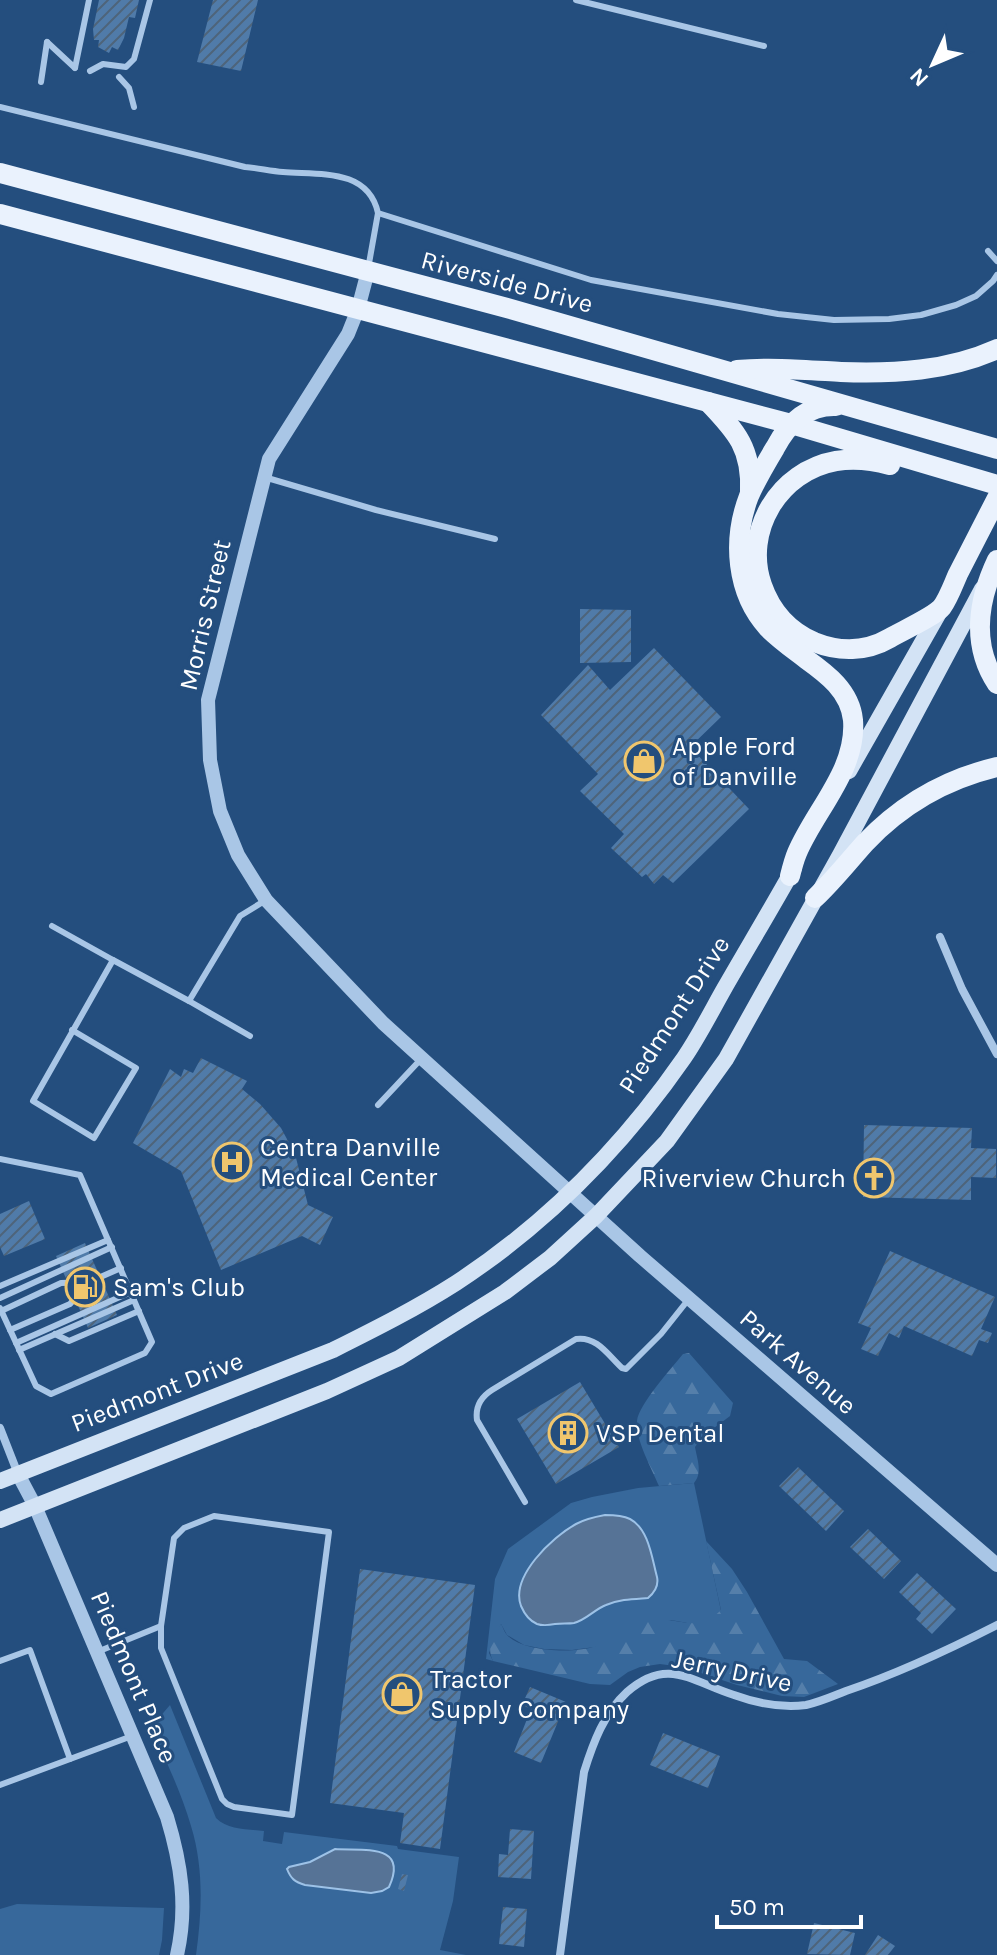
<svg xmlns="http://www.w3.org/2000/svg" width="997" height="1955" font-family="Karla,sans-serif">
<defs>
<pattern id="forest-firs" width="22" height="20" patternUnits="userSpaceOnUse" patternTransform="scale(2)"><rect width="22" height="20" fill="#37689b"/><path d="M5 1l3.5 6h-7zM16 11l3.5 6h-7z" fill="#557faa"/></pattern>
<pattern id="building-hatch" width="6" height="6" patternUnits="userSpaceOnUse" patternTransform="scale(2)"><rect width="6" height="6" fill="#507ba9"/><path d="M-1 1l2-2M0 6l6-6M5 7l2-2" fill="none" stroke="#4e647a"/></pattern>
</defs>
<rect width="100%" height="100%" fill="#244e7e"/>
<!-- grass -->
<g fill="#37689b">
<path d="M694,1483L721,1611L710,1621L698,1625L671,1620L595,1647L572,1650L544,1649L524,1645L507,1635L501,1624L489,1653L493,1661L486,1659L495,1579L508,1549L571,1503L592,1497L638,1488Z"/>
<path d="M170,1705L216,1818C228,1830 247,1829 264,1831L263,1841L282,1844L284,1832L397,1846L398,1849L459,1857L453,1901L440,1950L466,1955H196C202,1912 204,1868 191,1826C181,1791 164,1757 149,1723L158,1719Z"/>
<path d="M17,1904L164,1908L162,1940L159,1955H0V1909Z"/>
</g>
<!-- forest -->
<g fill="url(#forest-firs)">
<path d="M689,1353L733,1403L730,1416L702,1437L695,1447C697,1459 703,1473 694,1483L659,1486C652,1469 635,1439 637,1421C639,1404 671,1369 683,1354Z"/>
<path d="M706,1541L732,1569L747,1592L784,1659L807,1661L838,1684L804,1697L782,1696L737,1685L683,1667L660,1664L640,1667L628,1672L610,1685L590,1684L493,1661C486,1647 493,1637 501,1624C503,1627 504,1632 507,1635C522,1652 575,1654 596,1646C613,1640 629,1628 646,1622C677,1613 695,1637 721,1610Z"/>
</g>
<!-- water -->
<g fill="#567396" stroke="#9dc2e7" stroke-width="2">
<path d="M605,1515C613,1515 622,1515 630,1519C649,1529 652,1559 657,1577C659,1586 655,1592 648,1598C634,1599 620,1599 606,1605C595,1609 586,1620 574,1623C568,1624 561,1623 555,1624C550,1625 543,1626 537,1624C530,1621 524,1613 521,1606C510,1577 552,1537 576,1524C585,1519 594,1517 605,1515Z"/>
<path d="M335,1849C364,1851 409,1843 389,1887L382,1891L371,1893L305,1885C295,1882 291,1879 287,1869L289,1867L310,1862Z"/>
</g>
<!-- building -->
<g fill="url(#building-hatch)">
<path d="M99,0H139L135,18L129,17L124,38L118,50L112,47L109,53L98,47L99,40H94L93,29Z"/>
<path d="M213,0H258L241,71L197,62Z"/>
<path d="M580,609L631,610V662L580,663Z"/>
<path d="M654,648L721,717L690,747L749,809L673,883L663,875L654,884L646,874L642,877L611,848L624,834L580,791L598,774L541,715L588,665L610,690Z"/>
<path d="M201,1058L247,1081L242,1089L260,1104L281,1128L295,1154L308,1205L333,1217L320,1245L302,1236L221,1270L181,1171L133,1143L170,1069L181,1077L184,1069L193,1073Z"/>
<path d="M864,1125L972,1128L971,1148L996,1149V1178L971,1177V1200L863,1197Z"/>
<path d="M29,1201L45,1239L4,1256L0,1247V1214Z"/>
<path d="M85,1243L117,1315L88,1328L56,1256Z"/>
<path d="M890,1251L995,1297L981,1329L992,1333L988,1343L979,1340L972,1356L904,1326L899,1338L889,1333L878,1356L861,1349L871,1328L858,1323Z"/>
<path d="M580,1382L619,1447L556,1484L517,1419Z"/>
<path d="M798,1467L844,1511L826,1531L779,1486Z"/>
<path d="M868,1529L901,1561L884,1579L850,1547Z"/>
<path d="M360,1569L475,1585L440,1849L400,1843L404,1813L330,1803Z"/>
<path d="M917,1573L956,1609L932,1634L916,1619L921,1613L899,1592Z"/>
<path d="M530,1687L566,1702L541,1763L514,1752L531,1709L522,1705Z"/>
<path d="M663,1733L720,1756L708,1788L650,1765Z"/>
<path d="M510,1829L534,1831L531,1879L498,1877L499,1854L508,1855Z"/>
<path d="M402,1874L408,1875L404,1891L398,1889Z"/>
<path d="M503,1907L527,1909L524,1947L499,1944Z"/>
<path d="M814,1923L855,1933L850,1955L807,1954Z"/>
<path d="M878,1935L895,1946L888,1955H865Z"/>
</g>
<g fill="none" stroke-linecap="round" stroke-linejoin="round">
<!-- service -->
<g stroke="#a9c6e6" stroke-width="6">
<path d="M576,0L764,46"/>
<path d="M47,42L75,68"/>
<path d="M75,68L89,0"/>
<path d="M90,71L103,64L126,67L134,59L150,0"/>
<path d="M119,77L129,88L134,107"/>
<path d="M41,82L47,42"/>
<path d="M0,107L245,167C258,168 270,171 283,172C319,175 368,168 378,213L591,280L778,314L834,320L889,319L921,315L956,305L976,296L993,281L997,275"/>
<path d="M988,251L997,261"/>
<path d="M368,269L378,213"/>
<path d="M264,477L376,510L495,539"/>
<path d="M52,926L113,960"/>
<path d="M189,1001L250,1036"/>
<path d="M72,1030L136,1068L94,1138L33,1101L113,960L189,1001L240,916L266,900"/>
<path d="M378,1105L422,1058"/>
<path d="M0,1159L80,1175L152,1342L145,1353L51,1394L36,1386L0,1308"/>
<path d="M0,1286L108,1240"/>
<path d="M0,1298L112,1247"/>
<path d="M1,1311L61,1283L89,1282L121,1268"/>
<path d="M10,1330L70,1304L89,1282"/>
<path d="M55,1334L69,1341L139,1311"/>
<path d="M16,1343L131,1292"/>
<path d="M19,1350L134,1300"/>
<path d="M525,1502L477,1420C475,1406 481,1397 492,1390L576,1339C597,1336 608,1355 622,1368L626,1369L661,1334L688,1300"/>
<path d="M214,1516L329,1532L292,1815L234,1807L227,1804L222,1799L161,1648V1626L174,1538L184,1528Z"/>
<path d="M97,1652L161,1626"/>
<path d="M0,1661L30,1650L70,1759"/>
<path d="M0,1785L132,1736"/>
</g>
<!-- minor -->
<g stroke="#a9c6e6" stroke-width="8">
<path d="M940,937L962,989L997,1054"/>
<path d="M0,1428L18,1474"/>
<path d="M560,1955L584,1772C593,1743 604,1713 627,1692C668,1656 692,1682 734,1695C756,1703 783,1708 806,1705C820,1702 833,1696 846,1691C899,1673 948,1650 997,1625"/>
</g>
<!-- tertiary -->
<g stroke="#a9c6e6" stroke-width="14">
<path d="M368,271L358,309L348,334L269,459L208,700L210,760L220,811L238,855L266,900L383,1023L640,1256L997,1565"/>
<path d="M18,1474L35,1506L167,1817C181,1863 188,1907 177,1955"/>
</g>
<!-- secondary -->
<g stroke="#d3e3f5" stroke-width="16">
<path d="M849,771L940,611"/>
<path d="M0,1481L333,1350C375,1329 417,1308 456,1283C546,1224 623,1146 684,1058C699,1036 711,1012 724,989C747,949 771,909 794,868"/>
<path d="M0,1520L327,1391L399,1358L505,1292L550,1258L596,1216L667,1141L726,1059L840,855L982,589"/>
</g>
<!-- primary -->
<g stroke="#eaf2fd" stroke-width="20">
<path d="M0,173L507,308L997,449"/>
<path d="M0,214L791,424L997,485"/>
<path d="M737,370C771,367 806,370 841,372C894,374 948,371 997,349"/>
<path d="M708,402C737,432 752,449 750,492"/>
<path d="M890,465C872,460 855,458 836,461C779,471 743,531 762,585C771,611 789,631 814,642C839,652 866,652 890,638C902,631 935,616 942,607C949,597 953,585 958,574C971,549 984,523 997,498"/>
<path d="M997,560C978,600 971,645 997,684"/>
<path d="M790,876C792,868 794,860 797,853C815,810 857,770 853,720C850,691 827,674 806,659C793,649 780,640 768,628C736,593 732,540 749,496C756,480 766,463 775,448C788,423 807,405 836,406"/>
<path d="M815,898C833,881 848,862 865,843C901,805 946,779 997,767"/>
</g>
</g>
<!-- icons -->
<defs>
<g id="shop-ring" transform="scale(2)"><circle r="9.5" fill="#244e7e" stroke="#f0c66d" stroke-width="1.5"/><path d="M-5-2.5h2.3a2.7 3.5 0 0 1 5.4 0H5L5.5 6h-11ZM-1.5-2.5h3a1.5 2.3 0 0 0-3 0Z" fill="#f0c66d"/></g>
<g id="hospital-ring" transform="scale(2)"><circle r="9.5" fill="#244e7e" stroke="#f0c66d" stroke-width="1.5"/><path d="M-5-5h3v3.5h4V-5h3V5h-3V1.5h-4V5h-3Z" fill="#f0c66d"/></g>
<g id="church-ring" transform="scale(2)"><circle r="9.5" fill="#244e7e" stroke="#f0c66d" stroke-width="1.5"/><path d="M-1.2-6h2.4v3.5h3.3v2.4h-3.3V6h-2.4V-.1h-3.3v-2.4h3.3Z" fill="#f0c66d"/></g>
<g id="fuel-ring" transform="scale(2)"><circle r="9.5" fill="#244e7e" stroke="#f0c66d" stroke-width="1.5"/><path d="M-5.5-6h7V0h2V4h1.3V-2.5L3-4.5l.8-.8L6-3V5H2.5V1h-1V6h-7ZM-4.2-4.7v3.2H.2V-4.7Z" fill="#f0c66d"/></g>
<g id="building-ring" transform="scale(2)"><circle r="9.5" fill="#244e7e" stroke="#f0c66d" stroke-width="1.5"/><path d="M-4-6H4V6H1V3H-1V6H-4ZM-2.5-4.3h1.7v1.8h-1.7ZM.8-4.3h1.7v1.8H.8ZM-2.5-1h1.7V.8h-1.7ZM.8-1h1.7V.8H.8Z" fill="#f0c66d"/></g>
</defs>
<g fill-rule="evenodd">
<use href="#shop-ring" x="644" y="761"/>
<use href="#hospital-ring" x="232" y="1162"/>
<use href="#church-ring" x="874" y="1178"/>
<use href="#fuel-ring" x="85" y="1287"/>
<use href="#building-ring" x="568" y="1433"/>
<use href="#shop-ring" x="402" y="1694"/>
</g>
<g text-anchor="middle" dominant-baseline="central" stroke-width="6" stroke-linejoin="round" paint-order="stroke">
<!-- street labels -->
<g font-size="26" fill="#fff" stroke="#244e7e">
<text transform="translate(507 282) rotate(15)">Riverside Drive</text>
<text transform="translate(205 615) rotate(-77)">Morris Street</text>
<text transform="translate(674 1015) rotate(-57)">Piedmont Drive</text>
<text transform="translate(798 1362) rotate(41)">Park Avenue</text>
<text transform="translate(157 1392) rotate(-21)">Piedmont Drive</text>
<text transform="translate(732 1671) rotate(12)">Jerry Drive</text>
<text transform="translate(134 1677) rotate(67)">Piedmont Place</text>
</g>
<!-- poi labels -->
<g font-size="26" fill="#fff" stroke="#244e7e" text-anchor="start">
<text x="672" y="746">Apple Ford<tspan x="672" dy="30">of Danville</tspan></text>
<text x="260" y="1147">Centra Danville<tspan x="260" dy="30">Medical Center</tspan></text>
<text x="846" y="1178" text-anchor="end">Riverview Church</text>
<text x="113" y="1287">Sam's Club</text>
<text x="596" y="1433">VSP Dental</text>
<text x="430" y="1679">Tractor<tspan x="430" dy="30">Supply Company</tspan></text>
</g>
</g>
<!-- north arrow -->
<g transform="translate(933 64) rotate(226)" stroke="#244e7e" stroke-width="6" paint-order="stroke">
<path d="M0-6L14 30L0 20L-14 30Z" fill="#ffffff"/>
<text y="-12" font-size="22" font-weight="bold" text-anchor="middle" fill="#ffffff">N</text>
</g>
<!-- scale -->
<path d="M717 1915v12h144v-12" fill="none" stroke="#ffffff" stroke-width="4"/>
<text x="729" y="1915" font-size="24" fill="#ffffff" stroke="#244e7e" stroke-width="6" paint-order="stroke">50 m</text>
</svg>
